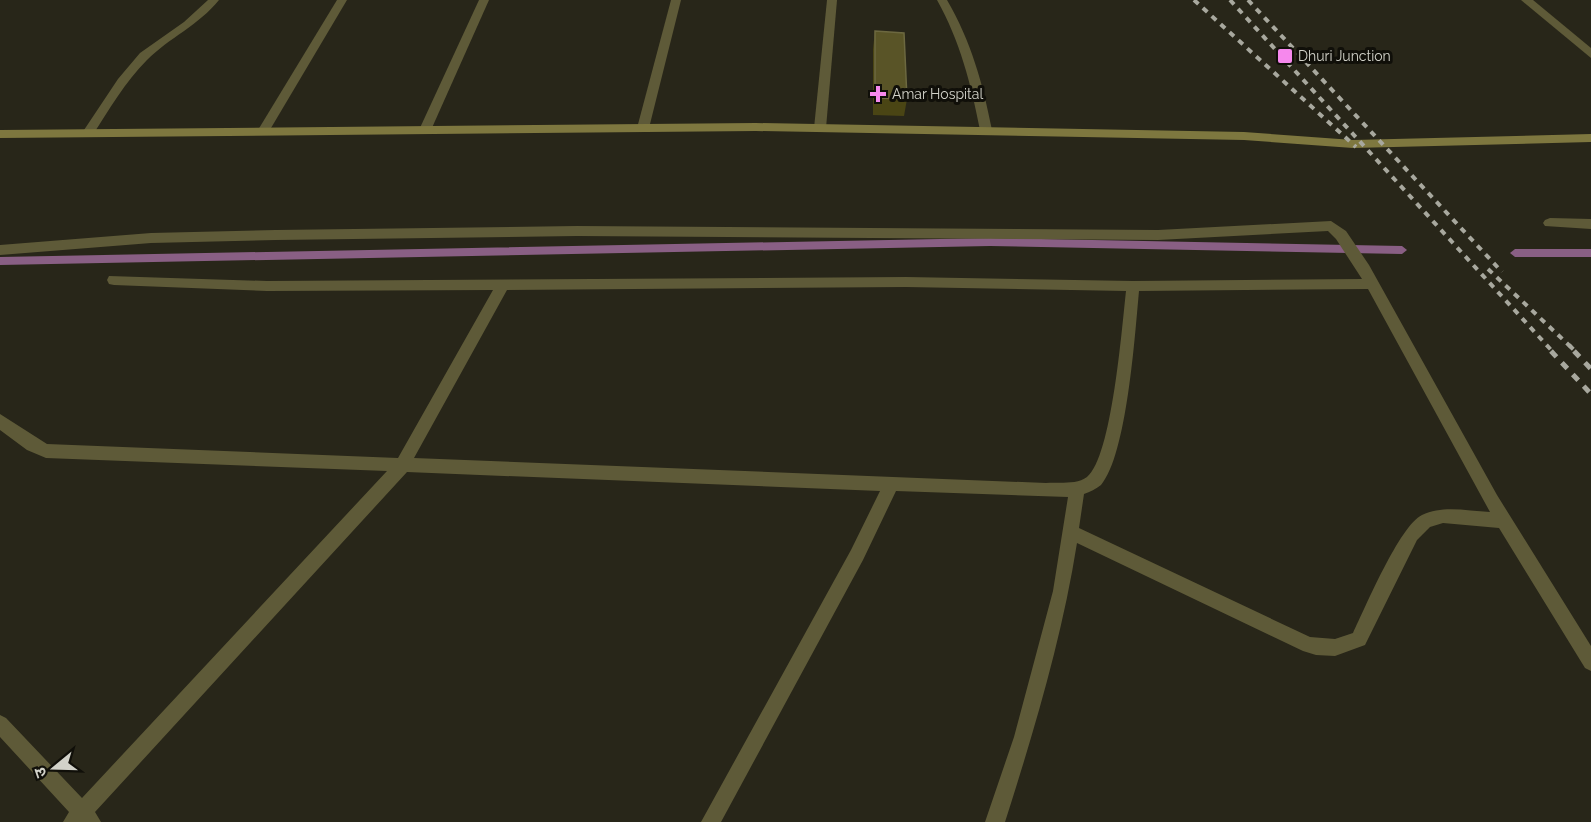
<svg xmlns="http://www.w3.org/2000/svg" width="1591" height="822" font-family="Raleway,'Noto Sans Devanagari',sans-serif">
<rect width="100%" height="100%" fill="#282619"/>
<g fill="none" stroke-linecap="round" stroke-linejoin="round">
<!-- stream -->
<g fill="#895f84" fill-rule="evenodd">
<path d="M990,238L1402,246L1407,250L1402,254L990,246L0,265V257Z"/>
<path d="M1515,249H1591V257H1515L1510,253Z"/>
</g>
<!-- street -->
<g fill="#5e5a38" fill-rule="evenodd">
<path d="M208,0H219C199,25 169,38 147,60C125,82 109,110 92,136H84V130L118,79L140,53L184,22Z"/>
<path d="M337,0H347L268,133H260L258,130Z"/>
<path d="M479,0H489L431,130L425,134L421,133L419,130Z"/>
<path d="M671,0H681L649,128L643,132L637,128Z"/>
<path d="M827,0H837L826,128L820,132L814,128Z"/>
<path d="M937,0H947C971,41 983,84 992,130L990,133H982L980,130C971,84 960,41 937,0Z"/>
<path d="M1521,0H1533L1591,48V58Z"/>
<path d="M1550,218L1591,219V229L1545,226L1543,223L1545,220Z"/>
<path d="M1331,221L1346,231L1369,265L1497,495L1591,646V671L1585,668L1499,528L1443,523L1430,527L1417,540L1365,645L1335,656L1316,655L1303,651L1077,543C1062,638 1034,731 1005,822H985L1014,737L1053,591L1068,497L896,491L863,560L721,822H701L851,550L880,491L407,472L95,812L101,822H63L69,812L0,737V715L6,718L82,798L387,471L46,458L27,450L0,430V414L47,444L398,458L493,290L267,291L114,285L109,284L107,280L109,276L267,281L906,277L1133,281L1362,279L1336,239L1328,231L1158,240L577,236L276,240L151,243L0,255V245L151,233L276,230L577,226L1158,230ZM906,287L1126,291C1122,326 1112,457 1087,477C1076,485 1059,482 1046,483L414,458L507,290ZM1368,289L1490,512C1467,511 1443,505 1422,515C1400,525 1365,608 1353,633L1335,639L1310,637L1079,528L1084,494C1090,492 1096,489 1101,485C1127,455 1135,334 1139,291Z"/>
</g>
<!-- secondary -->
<path fill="#7e773f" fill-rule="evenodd" d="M756,123L1244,132L1353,140L1591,134V142L1353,148L1244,140L756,131L0,138V130Z"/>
<!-- rail-far1 -->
<g stroke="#a8a89e" stroke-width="4" stroke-dasharray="6 6" stroke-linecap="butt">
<path d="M1194,0L1356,147"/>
<path d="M1230,0L1553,352"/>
<path d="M1248,0L1502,272"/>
<path d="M1488,269L1573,349"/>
<path d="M1569,345L1576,352"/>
</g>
<!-- rail -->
<g stroke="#a8a89e" stroke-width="5" stroke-dasharray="8 8" stroke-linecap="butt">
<path d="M1551,351L1591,394"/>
<path d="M1574,351L1591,369"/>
</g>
</g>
<!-- wall -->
<path fill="#4a4514" d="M875,31L907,99L904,116L873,115V49Z"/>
<!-- building -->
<path fill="#595427" stroke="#6c6840" stroke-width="1.5" d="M875,31L904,33L907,99L875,98Z"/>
<!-- markers -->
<g fill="#f688ed" stroke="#100f09" stroke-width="2">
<rect x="1277" y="48" width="16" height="16" rx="3"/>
<path d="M875 85h6v6h6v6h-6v6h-6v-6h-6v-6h6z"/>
</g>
<g text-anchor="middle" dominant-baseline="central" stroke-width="6" stroke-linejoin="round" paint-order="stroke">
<!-- far-poi labels -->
<g font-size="14" fill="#d2d2c9" stroke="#100f09" text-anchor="start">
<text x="1298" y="56">Dhuri Junction</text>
<text x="892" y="94">Amar Hospital</text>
</g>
</g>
<!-- north arrow -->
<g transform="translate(54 768) rotate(251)" stroke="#100f09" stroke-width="4.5" paint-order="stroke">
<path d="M0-4.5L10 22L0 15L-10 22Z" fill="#d2d2c9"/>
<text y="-9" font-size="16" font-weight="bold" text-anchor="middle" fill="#d2d2c9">उ</text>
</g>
</svg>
